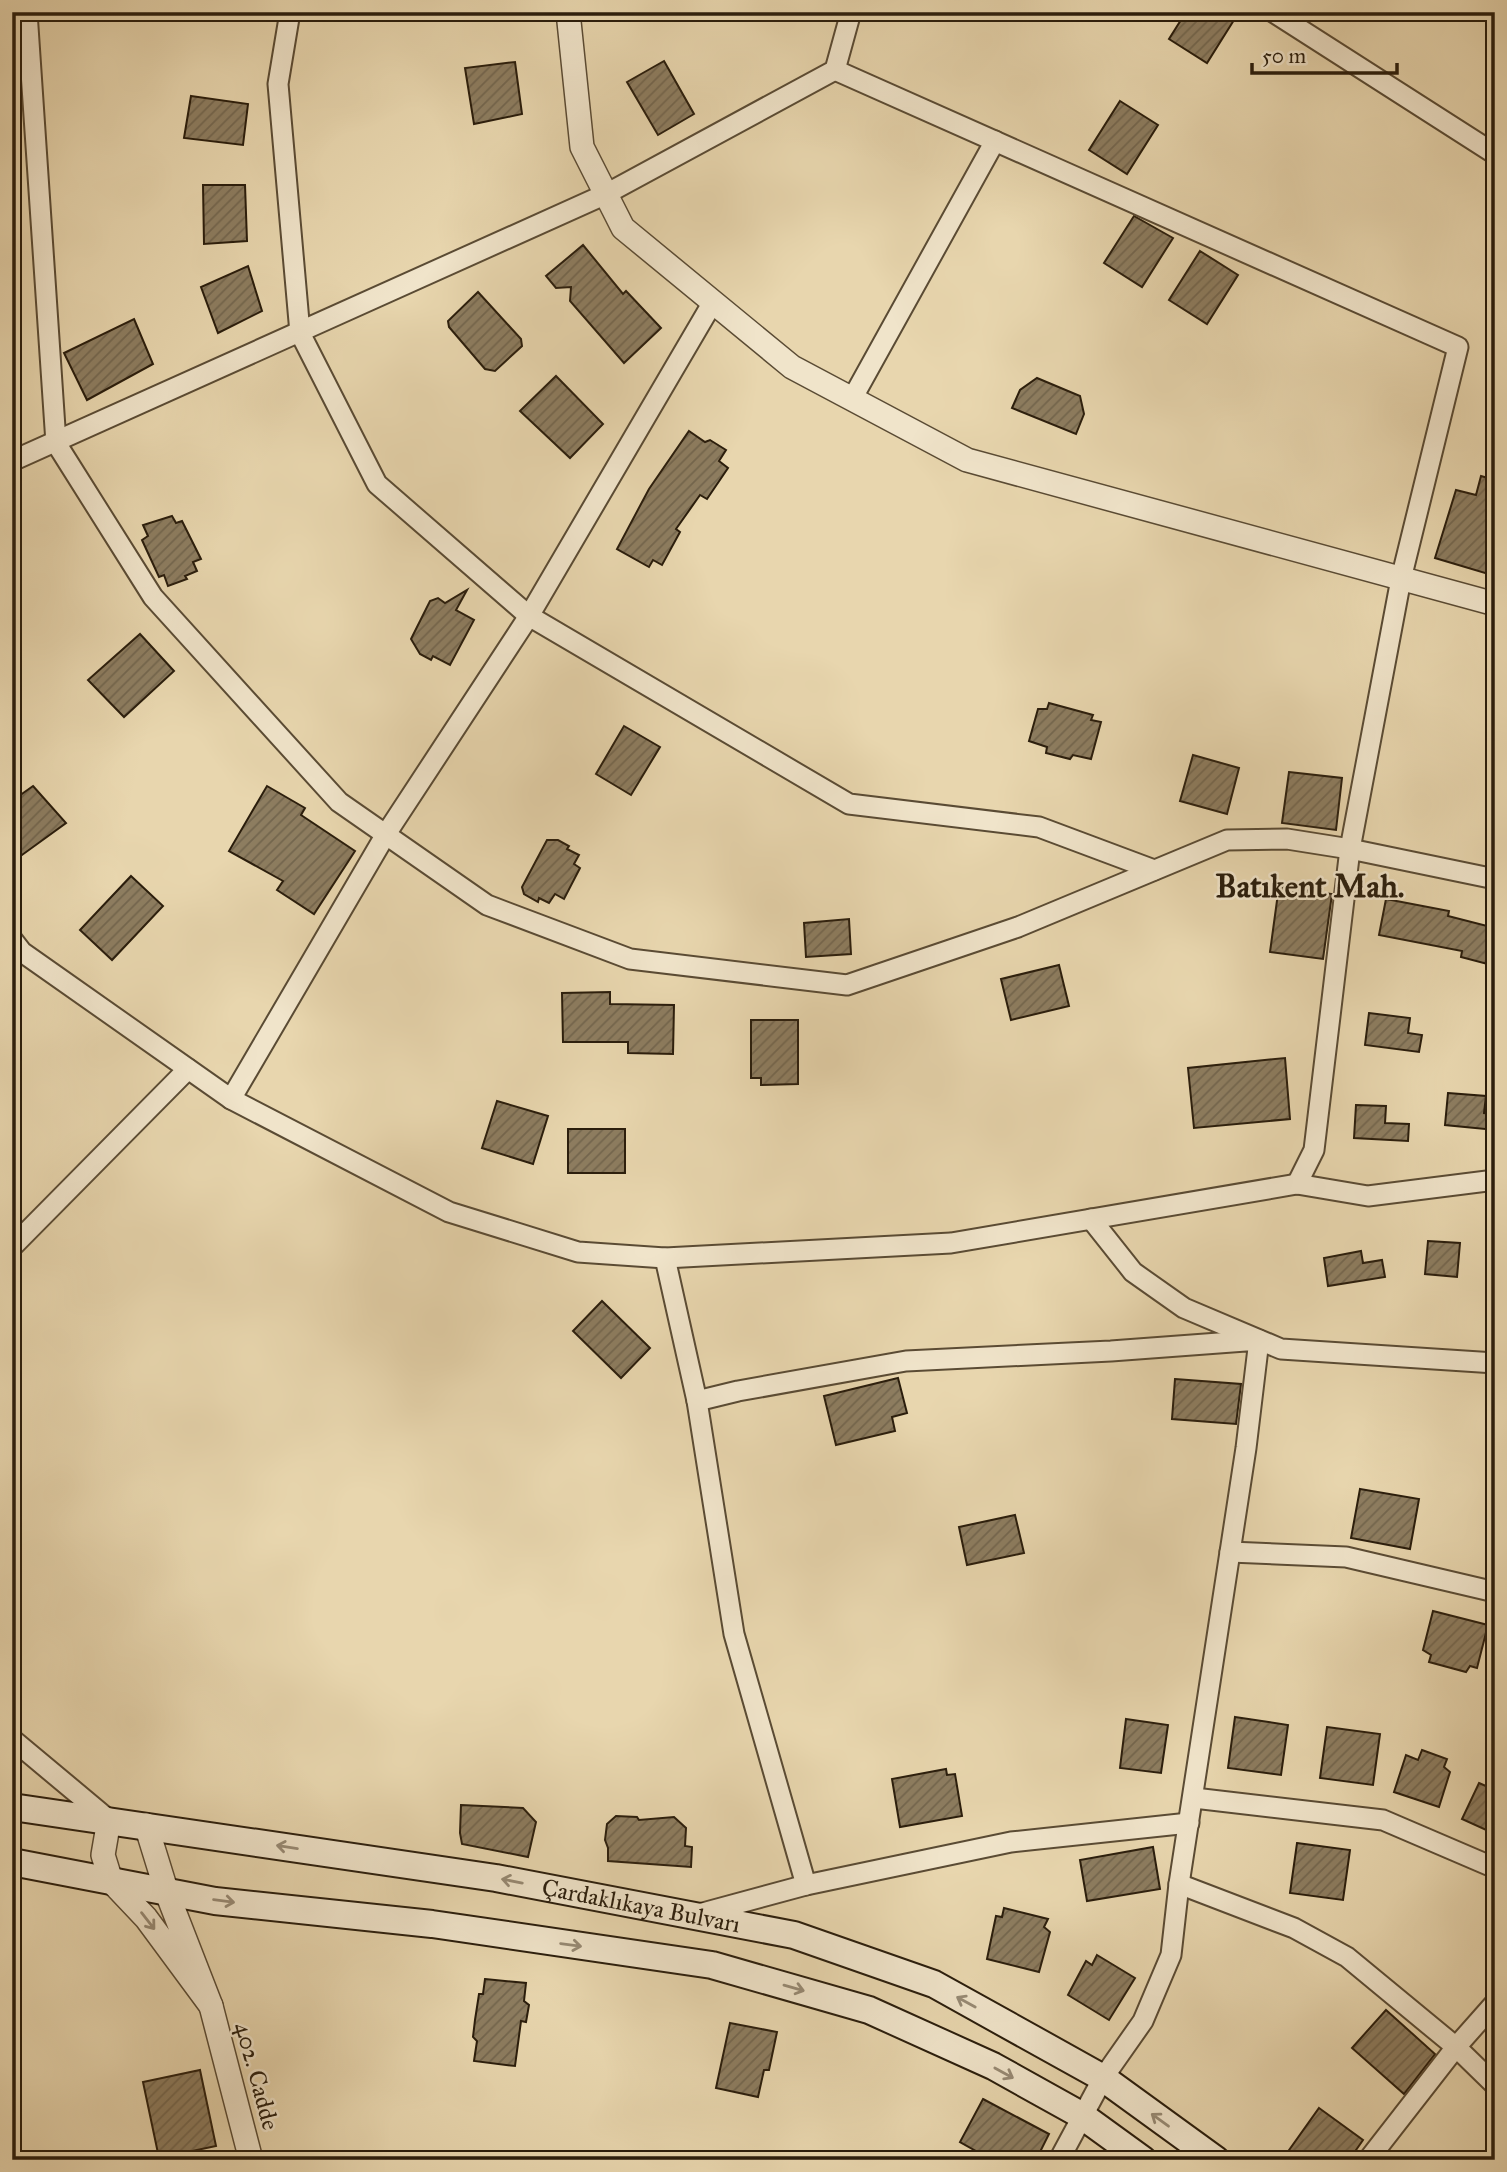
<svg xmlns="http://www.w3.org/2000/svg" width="1507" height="2172" font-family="'IM FELL Great Primer',serif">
<defs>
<pattern id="building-hatch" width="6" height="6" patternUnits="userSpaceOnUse" patternTransform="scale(1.75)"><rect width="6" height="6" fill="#8d7d60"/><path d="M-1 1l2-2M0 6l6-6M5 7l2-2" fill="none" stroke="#73664e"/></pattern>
</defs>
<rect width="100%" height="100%" fill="#e8d6ae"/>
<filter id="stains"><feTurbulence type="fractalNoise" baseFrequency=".00286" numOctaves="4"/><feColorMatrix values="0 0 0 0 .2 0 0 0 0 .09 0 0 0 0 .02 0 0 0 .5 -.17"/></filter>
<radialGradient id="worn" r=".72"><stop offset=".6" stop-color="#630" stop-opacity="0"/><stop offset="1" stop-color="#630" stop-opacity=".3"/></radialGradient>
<!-- building -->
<g fill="url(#building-hatch)" stroke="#2a1d0c" stroke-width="2">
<path d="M1186,12H1239L1207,63L1169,39Z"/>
<path d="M664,61L694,114L658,135L627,82Z"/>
<path d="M515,62L522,114L474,124L465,68Z"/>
<path d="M191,96L248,104L243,145L184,138Z"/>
<path d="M1120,101L1158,125L1127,174L1089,150Z"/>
<path d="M203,185H245L247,241L204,244Z"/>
<path d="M1134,216L1173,238L1142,287L1104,263Z"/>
<path d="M583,245L623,294L626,291L661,328L624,363L570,301L571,287L556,288L546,276Z"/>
<path d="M1200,251L1238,275L1207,324L1169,300Z"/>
<path d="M248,266L262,311L218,333L201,287Z"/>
<path d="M478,292L521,339L522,346L495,371L485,369L449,327L448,321Z"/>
<path d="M134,319L153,364L87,400L64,353Z"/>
<path d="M556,376L603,424L570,458L520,411Z"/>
<path d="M1037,378L1080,396L1084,414L1076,434L1012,408L1020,390Z"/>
<path d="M689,431L705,442L710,440L726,450L719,461L728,468L707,499L700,495L676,529L680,532L662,565L653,560L649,567L617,549L649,489Z"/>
<path d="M1481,476L1495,480V576L1435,558L1456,490L1476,495Z"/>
<path d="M172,516L176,523L182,521L201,559L193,562L197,571L185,576L187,579L168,586L164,575L159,577L142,540L148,536L143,525Z"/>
<path d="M467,590L456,610L474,620L450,665L433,656L431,660L420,654L411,639L430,601L438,598L445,603Z"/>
<path d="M140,634L174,671L124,717L88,680Z"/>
<path d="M1049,703L1093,715L1091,720L1101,722L1091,759L1073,755L1070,759L1046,753L1047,747L1029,741L1038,709H1047Z"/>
<path d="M624,726L660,747L631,795L596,774Z"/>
<path d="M1193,755L1239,768L1227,814L1180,801Z"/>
<path d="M1289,772L1342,778L1336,830L1282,823Z"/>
<path d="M33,786L66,823L22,855L12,843V801Z"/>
<path d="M267,786L305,808L301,815L355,851L314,914L277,890L283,881L229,851Z"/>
<path d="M547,840H558L569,846L567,849L579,855L574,864L580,868L564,899L555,894L549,903L539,898L538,902L524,894L522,887Z"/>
<path d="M131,876L163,906L112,960L80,930Z"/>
<path d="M1279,886L1332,894L1323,959L1270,952Z"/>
<path d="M1386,899L1449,911L1448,916L1495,928V966L1461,957L1462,951L1379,935Z"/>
<path d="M849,919L851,954L806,957L804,923Z"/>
<path d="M1059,965L1069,1006L1011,1020L1001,979Z"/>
<path d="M610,992V1004L674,1005L673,1054L628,1053V1042H563L562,993Z"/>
<path d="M1369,1013L1410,1018L1408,1033L1422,1035L1419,1052L1365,1045Z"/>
<path d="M751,1020H798V1084L761,1085V1078H751Z"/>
<path d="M1285,1058L1290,1119L1194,1128L1188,1068Z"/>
<path d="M1448,1093L1486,1096L1484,1113L1495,1114V1130L1445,1125Z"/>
<path d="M497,1101L548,1116L533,1164L482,1148Z"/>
<path d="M1356,1105L1386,1106L1385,1123L1409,1124L1408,1141L1354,1138Z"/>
<rect x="568" y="1129" width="57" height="44"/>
<path d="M1428,1241L1460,1243L1457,1277L1425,1274Z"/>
<path d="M1361,1251L1363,1263L1382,1260L1385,1277L1328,1286L1324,1258Z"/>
<path d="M602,1301L650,1348L621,1378L573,1331Z"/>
<path d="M898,1378L907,1413L892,1417L895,1431L836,1445L824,1396Z"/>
<path d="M1175,1379L1241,1384L1236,1424L1172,1419Z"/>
<path d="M1360,1489L1419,1499L1410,1549L1351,1538Z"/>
<path d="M1015,1515L1024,1553L967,1565L959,1527Z"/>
<path d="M1433,1611L1488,1625L1477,1668L1470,1666L1466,1672L1429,1662L1431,1655L1423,1650Z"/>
<path d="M1235,1717L1288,1725L1281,1775L1228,1768Z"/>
<path d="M1126,1719L1168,1725L1161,1773L1120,1768Z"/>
<path d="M1327,1727L1380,1734L1373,1785L1320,1778Z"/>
<path d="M1422,1750L1447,1759L1444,1767L1450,1772L1439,1807L1394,1792L1406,1755L1418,1760Z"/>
<path d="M946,1769L947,1775L955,1774L962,1816L900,1827L892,1779Z"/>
<path d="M1479,1783L1495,1790V1834L1462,1819Z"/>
<path d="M461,1805L523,1808L536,1822L528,1857L462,1844L460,1833Z"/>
<path d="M616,1816L637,1817L639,1820L674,1817L686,1828L685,1846L692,1847L691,1867L608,1861V1848L605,1840L607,1824Z"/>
<path d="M1297,1843L1350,1850L1343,1900L1290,1893Z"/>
<path d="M1153,1847L1160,1889L1087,1901L1080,1860Z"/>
<path d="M1004,1908L1048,1919L1044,1927L1050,1932L1039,1972L987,1959L996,1916L1002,1917Z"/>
<path d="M1097,1955L1135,1978L1109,2020L1068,1995L1086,1961L1092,1965Z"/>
<path d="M485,1979L526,1983L524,2001L529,2005L526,2022L521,2021L515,2066L474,2061L477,2041L473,2037L475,2020L479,1994H483Z"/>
<path d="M1386,2010L1435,2054L1404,2094L1352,2048Z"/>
<path d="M730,2023L777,2032L769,2070H764L758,2097L716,2088Z"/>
<path d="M200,2070L216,2146L159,2158L143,2082Z"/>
<path d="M983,2099L1049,2134L1036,2160H992L960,2142Z"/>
<path d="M1319,2108L1363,2140L1349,2160H1282Z"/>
</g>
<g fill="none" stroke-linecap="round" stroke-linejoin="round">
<!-- minor casing -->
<g stroke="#5a4b34" stroke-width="23">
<g id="minor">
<path d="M27,12L56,443L153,597L339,802L487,905L630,959L847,985L1018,927L1227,840L1287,839L1350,849L1495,879"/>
<path d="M290,12L278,84L300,333L377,484L529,616L849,804L1039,827L1154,870"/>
<path d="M1273,12L1495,154"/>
<path d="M835,70L1458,347L1401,579L1350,849L1314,1150L1297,1184"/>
<path d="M852,399L995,141"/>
<path d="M12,461L606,194L835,70L851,12"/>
<path d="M12,939L22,952L231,1099L449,1212L578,1252L665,1258L951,1243L1297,1184L1368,1196L1495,1180"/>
<path d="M231,1099L386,834L529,616L713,302"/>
<path d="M1091,1219L1133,1272L1184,1308L1281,1349L1495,1363"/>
<path d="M12,1247L188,1069"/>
<path d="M665,1258L697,1401L738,1391L906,1361L1111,1351L1259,1340L1246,1448L1179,1884L1171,1955L1143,2021L1103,2078L1059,2160"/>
<path d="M697,1401L734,1634L806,1885"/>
<path d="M1230,1552L1346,1557L1495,1592"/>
<path d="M12,1739L109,1820"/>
<path d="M1194,1798L1383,1820L1495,1868"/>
<path d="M1179,1884L1294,1928L1347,1957L1456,2047L1495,2085"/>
<path d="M699,1914L806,1885L1011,1842L1189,1823"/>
<path d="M12,2159L14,2160"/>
<path d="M1368,2160L1456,2047L1495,2003"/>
</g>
</g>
<!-- tertiary casing -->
<g stroke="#5a4b34" stroke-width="26">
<g id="tertiary">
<path d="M568,12L582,147L623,228L792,367L967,460L1495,604"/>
<path d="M109,1820L103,1855L111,1881L146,1918L211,2006L167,1893L146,1825"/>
<path d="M211,2006L251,2160"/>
</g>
</g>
<!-- secondary casing -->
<g stroke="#2a1d0c" stroke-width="30">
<g id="secondary">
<path id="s1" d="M12,1807L496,1878L794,1935L934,1984L1103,2078L1216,2160"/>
<path d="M12,1862L215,1901L432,1924L712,1965L869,2010L993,2066L1081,2115L1143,2160"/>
</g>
</g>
<!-- minor -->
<use href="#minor" stroke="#f0e4ca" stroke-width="19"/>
<!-- tertiary -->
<use href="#tertiary" stroke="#f0e4ca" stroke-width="23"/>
<!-- secondary -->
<use href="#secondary" stroke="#f0e4ca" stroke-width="26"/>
</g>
<!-- one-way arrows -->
<defs><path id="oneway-shaft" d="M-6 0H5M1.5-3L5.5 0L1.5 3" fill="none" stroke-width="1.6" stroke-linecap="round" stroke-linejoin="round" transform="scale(1.75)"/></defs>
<g stroke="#978a74">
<use href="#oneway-shaft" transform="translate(287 1847) rotate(-171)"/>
<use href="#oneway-shaft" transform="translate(512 1881) rotate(-169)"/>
<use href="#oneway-shaft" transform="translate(224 1901) rotate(7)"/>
<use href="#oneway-shaft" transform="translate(148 1921) rotate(52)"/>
<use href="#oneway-shaft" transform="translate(571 1945) rotate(8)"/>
<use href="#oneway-shaft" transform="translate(794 1988) rotate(16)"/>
<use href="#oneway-shaft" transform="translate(966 2002) rotate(-151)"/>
<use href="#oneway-shaft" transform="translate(1004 2073) rotate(29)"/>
<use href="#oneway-shaft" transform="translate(1160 2120) rotate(-144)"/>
</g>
<g text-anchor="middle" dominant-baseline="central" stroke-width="5" stroke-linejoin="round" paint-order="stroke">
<!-- street labels -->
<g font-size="24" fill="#2a1d0c" stroke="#f0e4ca">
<text stroke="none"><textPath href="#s1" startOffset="637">Çardaklıkaya Bulvarı</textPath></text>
<text transform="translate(257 2076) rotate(75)">402. Cadde</text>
</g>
<!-- district labels -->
<g font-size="32" font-weight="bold" fill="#2a1d0c" stroke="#f0e4ca">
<text x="1310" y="886">Batıkent Mah.</text>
</g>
</g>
<!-- margin -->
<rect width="1507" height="2172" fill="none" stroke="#e8d6ae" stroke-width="42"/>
<rect x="14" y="14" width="1479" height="2144" fill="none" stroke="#2a1d0c" stroke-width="3.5"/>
<rect x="21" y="21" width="1465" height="2130" fill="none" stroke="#2a1d0c" stroke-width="2"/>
<!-- scale -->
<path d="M1252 63v10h145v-10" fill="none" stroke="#2a1d0c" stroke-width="3.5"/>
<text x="1262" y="63" font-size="21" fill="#2a1d0c" stroke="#f0e4ca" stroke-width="5" paint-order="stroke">50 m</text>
<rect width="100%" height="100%" filter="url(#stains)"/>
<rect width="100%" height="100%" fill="url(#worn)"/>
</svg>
